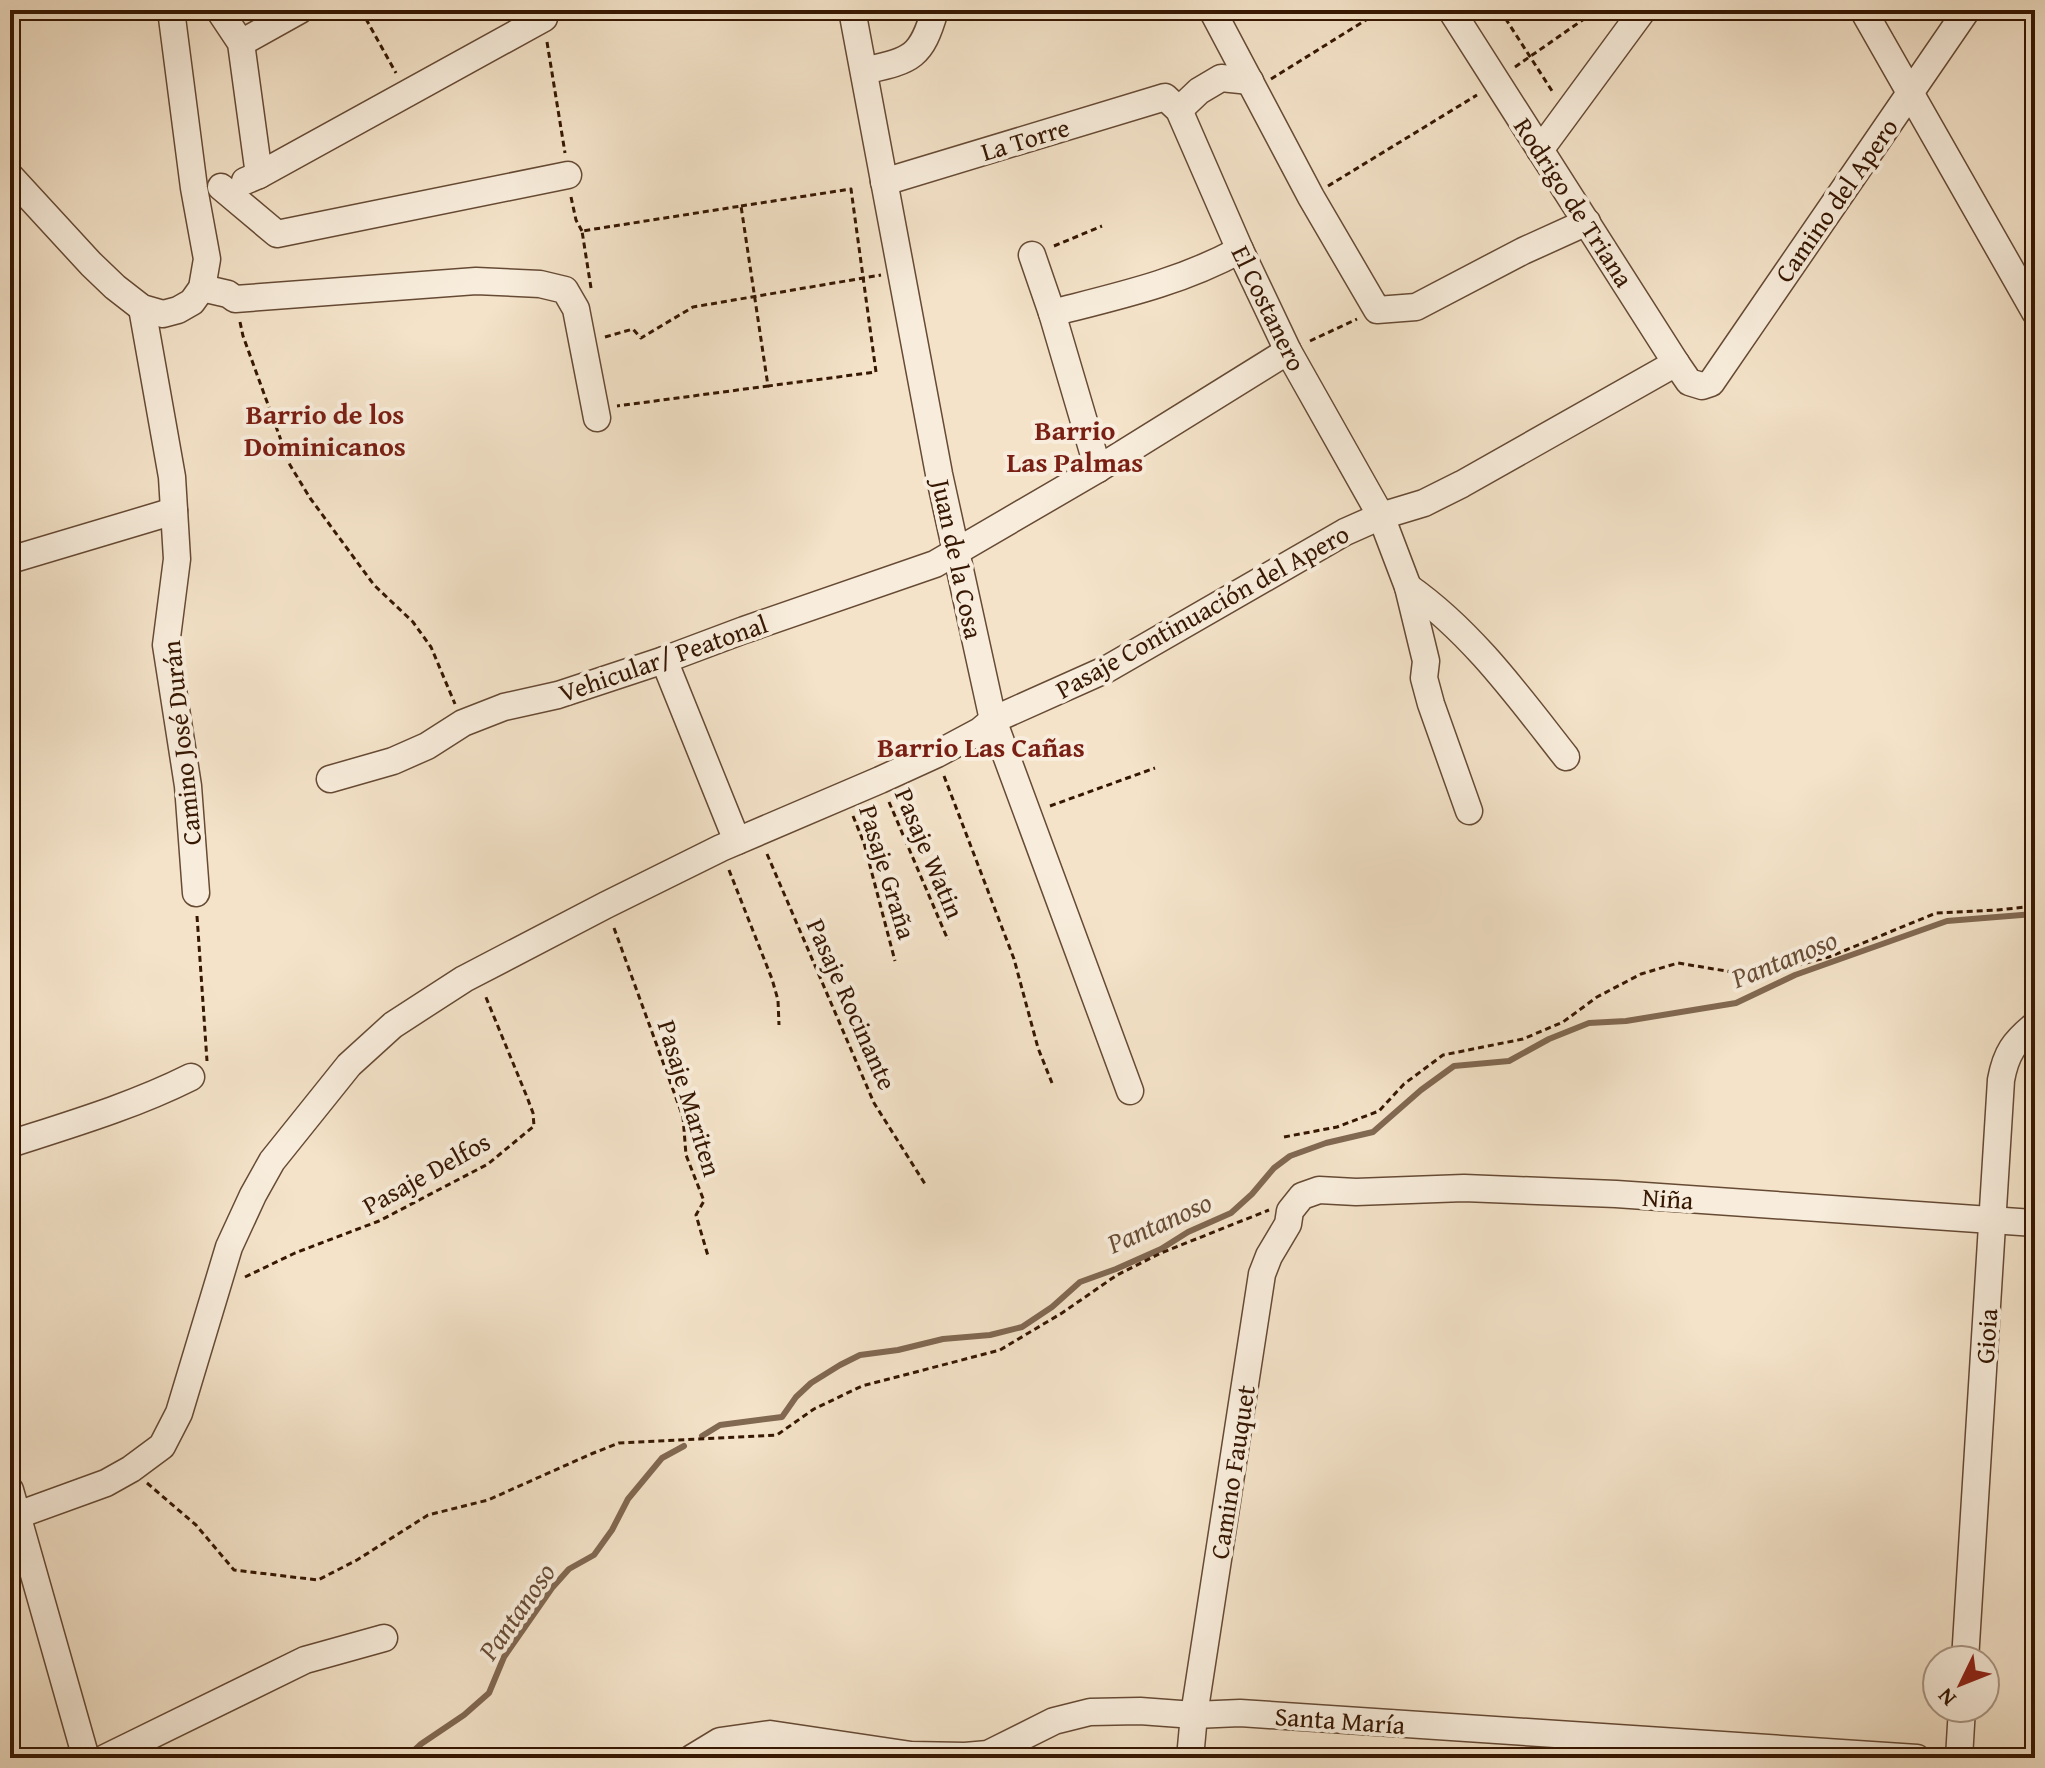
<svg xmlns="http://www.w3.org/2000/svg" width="2045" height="1768" font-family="'Gentium Book Plus',serif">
<rect width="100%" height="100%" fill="#f4e3c9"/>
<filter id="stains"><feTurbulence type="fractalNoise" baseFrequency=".0025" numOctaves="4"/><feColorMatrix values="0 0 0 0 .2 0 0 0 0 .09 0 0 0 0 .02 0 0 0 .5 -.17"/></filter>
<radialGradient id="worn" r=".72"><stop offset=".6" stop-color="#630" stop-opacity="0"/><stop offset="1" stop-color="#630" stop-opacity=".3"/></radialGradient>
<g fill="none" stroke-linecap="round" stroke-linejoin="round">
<!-- stream -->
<g stroke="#816851" stroke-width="6">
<path d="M702,1436L720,1425L782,1417L796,1397L811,1383L840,1365L860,1355L898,1350L943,1339L990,1335L1022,1327L1052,1307L1080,1282L1116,1269L1161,1249L1188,1232L1231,1213L1252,1194L1274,1168L1290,1156L1326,1143L1373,1132L1421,1090L1454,1066L1509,1061L1549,1039L1589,1023L1626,1021L1736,1003L1795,975L1947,921L2035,914"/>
<path d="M406,1758L421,1744L464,1715L489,1693L504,1657L552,1588L569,1569L594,1555L612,1530L628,1499L662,1458L684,1446"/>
</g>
<!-- minor casing -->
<g stroke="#664a34" stroke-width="29">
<g id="minor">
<path d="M219,10L241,43L259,175L245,181"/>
<path d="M852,10L939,474L993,720L1130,1091"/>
<path d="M1212,10L1311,197L1377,310L1416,307L1523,251L1587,222"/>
<path d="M1451,10L1676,363L1689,382L1702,386L1711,383L1967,10"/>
<path d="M1863,10L2035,312"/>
<path d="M241,43L300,10"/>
<path d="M864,71C911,60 921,59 935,10"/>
<path d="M1179,110L1199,91L1221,78L1250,81"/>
<path d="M1540,150L1643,10"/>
<path d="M259,175L544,18"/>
<path d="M10,176L91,264L115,287L142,308L163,314L178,310L192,302L202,288L207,259L194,188L171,10"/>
<path d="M884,182L1165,97L1179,110L1240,250L1288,351L1381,516L1408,587L1426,661L1424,678L1431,704L1469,811"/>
<path d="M221,187L277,234L568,175"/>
<path d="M1032,255L1052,313L1098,469"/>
<path d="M202,288L228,294L235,299L476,281L540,284L565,290L576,309L597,418"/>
<path d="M142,308L172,477L177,559L166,645L188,786L196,893"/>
<path d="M1052,313C1118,296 1179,283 1240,250"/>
<path d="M10,560L174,511"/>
<path d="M1408,587C1472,632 1518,696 1566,757"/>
<path d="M664,660L737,841"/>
<path d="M330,779L393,761L427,746L463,723L504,707L558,695L664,660L744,630L935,564L1098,469L1288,351"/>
<path d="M10,1144C72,1124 133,1106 191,1077"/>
<path d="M10,1490L86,1758"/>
<path d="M18,1515L106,1483L131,1469L162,1446L179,1413L229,1247L253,1195L272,1161L349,1065L393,1025L464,979L606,905L721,848L880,780L937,754L980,731L993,720L1107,669L1345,532L1381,516L1424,503L1462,484L1676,363"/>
<path d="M1965,1660L2001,1080C2006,1053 2014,1042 2035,1025"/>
<path d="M105,1758L305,1660L384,1638"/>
<path d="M692,1758L720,1741L770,1734L911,1755L965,1756L988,1754L1054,1721L1090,1712L1140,1711L1194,1715L1240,1713L1917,1758"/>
<path d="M1190,1758L1194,1715L1262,1274L1269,1256L1288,1224L1290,1211L1302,1196L1319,1190L1356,1192L1464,1188L1616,1194L2035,1223"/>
<path d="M1959,1758L1962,1708"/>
</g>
</g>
<!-- path -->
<g stroke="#361702" stroke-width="3" stroke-dasharray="6 4" stroke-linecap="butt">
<path d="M361,10L396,73"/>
<path d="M1107,10L1113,18L1129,10"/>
<path d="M1500,10L1554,94"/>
<path d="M547,42L565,153"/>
<path d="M1515,67L1597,10"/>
<path d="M1271,79L1382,10"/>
<path d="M1328,186L1477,95"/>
<path d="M571,197L576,220L582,231"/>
<path d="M741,206L851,189L876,372L768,386"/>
<path d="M1054,246L1102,226"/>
<path d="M591,288L582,231L741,206L768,386L617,406"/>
<path d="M240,322L243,336L290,465L310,498L374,585L413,622L431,647L455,704"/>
<path d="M605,337L633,329L641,338L693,307L881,275"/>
<path d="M1310,341L1357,319"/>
<path d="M944,776L1014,959L1038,1048L1052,1083"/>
<path d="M889,802L948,940"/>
<path d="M1050,806L1155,768"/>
<path d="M853,816L864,843L895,961"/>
<path d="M767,854L874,1103L925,1184"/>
<path d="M729,870L772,979L778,1000L779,1025"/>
<path d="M197,916L207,1061"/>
<path d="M614,928L683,1117L686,1155L704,1201L696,1215L708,1256"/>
<path d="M1284,1137L1337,1127L1379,1111L1404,1084L1443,1055L1523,1039L1563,1022L1597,997L1641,974L1678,963L1744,974L1779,970L1829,957L1936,913L1998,910L2035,906"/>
<path d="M245,1277L295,1253L379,1221L488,1164L534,1126L533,1113L527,1097L485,995"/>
<path d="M147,1483L196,1525L234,1570L318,1580L357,1560L428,1515L488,1500L591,1454L619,1443L777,1435L814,1409L862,1386L1000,1350L1062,1313L1117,1275L1161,1253L1269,1210"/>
</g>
<!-- minor -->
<use href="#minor" stroke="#f8eddc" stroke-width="26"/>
</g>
<g text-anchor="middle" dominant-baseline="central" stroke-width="8" stroke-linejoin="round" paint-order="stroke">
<!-- street labels -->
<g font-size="26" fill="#361702" stroke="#f8eddc">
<text transform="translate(1025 139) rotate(-17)">La Torre</text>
<text transform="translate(1836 200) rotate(-55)">Camino del Apero</text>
<text transform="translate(1574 202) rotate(57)">Rodrigo de Triana</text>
<text transform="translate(1269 308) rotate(64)">El Costanero</text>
<text transform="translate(958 559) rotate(78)">Juan de la Cosa</text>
<text transform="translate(1202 611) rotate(-29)">Pasaje Continuación del Apero</text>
<text transform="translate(663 658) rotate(-19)">Vehicular/ Peatonal</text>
<text transform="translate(181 743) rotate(-96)">Camino José Durán</text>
<text transform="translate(930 853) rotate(67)">Pasaje Watin</text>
<text transform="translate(888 872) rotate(73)">Pasaje Graña</text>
<text transform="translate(852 1004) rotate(66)">Pasaje Rocinante</text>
<text transform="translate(690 1098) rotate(73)">Pasaje Mariten</text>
<text transform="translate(426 1173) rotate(-29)">Pasaje Delfos</text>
<text transform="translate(1668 1198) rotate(4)">Niña</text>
<text transform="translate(1986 1336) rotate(-86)">Gioia</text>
<text transform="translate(1232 1472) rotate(-81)">Camino Fauquet</text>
<text transform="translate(1340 1720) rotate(4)">Santa María</text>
</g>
<!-- neighbourhood labels -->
<g font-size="28" font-weight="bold" fill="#7a1f14" stroke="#f8eddc">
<text x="325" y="413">Barrio de los<tspan x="325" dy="32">Dominicanos</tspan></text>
<text x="1075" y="429">Barrio<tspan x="1075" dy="32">Las Palmas</tspan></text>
<text x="981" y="746">Barrio Las Cañas</text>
</g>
<!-- water labels -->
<g font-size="28" font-style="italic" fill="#684d36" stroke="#f8eddc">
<text transform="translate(1784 958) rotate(-22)">Pantanoso</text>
<text transform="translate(1159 1222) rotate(-24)">Pantanoso</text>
<text transform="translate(516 1611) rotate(-55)">Pantanoso</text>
</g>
</g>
<!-- margin -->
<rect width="2045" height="1768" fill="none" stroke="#f4e3c9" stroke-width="40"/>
<rect x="12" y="12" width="2021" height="1744" fill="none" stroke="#361702" stroke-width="4"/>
<rect x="20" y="20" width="2005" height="1728" fill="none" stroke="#361702" stroke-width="2"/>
<!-- north arrow -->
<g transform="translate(1961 1684) rotate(227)"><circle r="38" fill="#f8eddc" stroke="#aa9785" stroke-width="2"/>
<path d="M0-6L14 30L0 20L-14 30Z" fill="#8f2418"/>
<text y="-12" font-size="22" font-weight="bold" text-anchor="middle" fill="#361702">N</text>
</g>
<rect width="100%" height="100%" filter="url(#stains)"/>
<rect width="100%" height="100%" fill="url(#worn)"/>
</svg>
